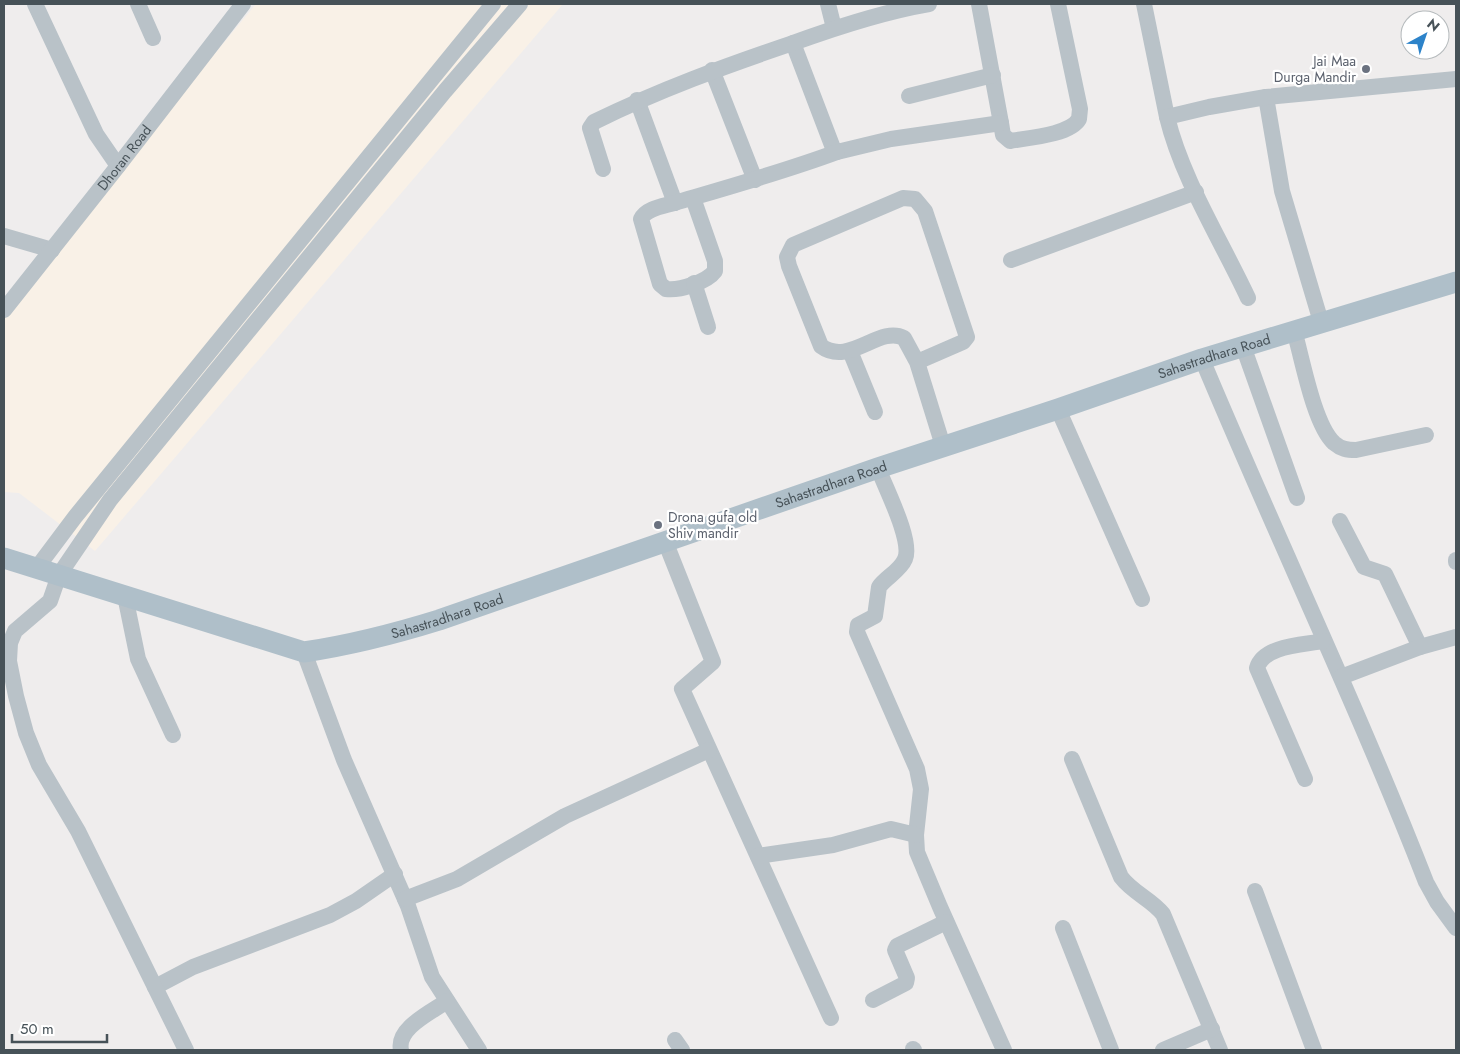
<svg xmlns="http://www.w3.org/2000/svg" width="1460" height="1054" font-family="Jost,sans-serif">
<rect width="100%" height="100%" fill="#efeded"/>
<!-- commercial -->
<path fill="#f9f1e7" d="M256,4H563L95,551L19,493L4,492V307Z"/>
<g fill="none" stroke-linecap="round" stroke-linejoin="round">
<!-- minor -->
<g stroke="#b9c2c8" stroke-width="16">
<path d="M35,4L96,134L118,166"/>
<path d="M138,4L153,38"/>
<path d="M828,4L834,28"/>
<path d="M979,4L1001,123L1003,135L1010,141C1027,138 1070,135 1079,119L1080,109L1058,4"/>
<path d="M1144,4L1167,117"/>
<path d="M793,43L833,148L837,152L891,139L1001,123"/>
<path d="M712,70L755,180"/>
<path d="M909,96L993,75"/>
<path d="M1266,97L1282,191L1321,322"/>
<path d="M637,100L675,203"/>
<path d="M603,169L590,128L594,122C659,90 725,66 793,43C837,27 882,12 929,4"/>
<path d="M693,198L715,261V271C707,282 679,291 666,289L660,284L641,219C646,208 664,206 674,203C729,187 783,172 837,152"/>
<path d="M4,236L52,250"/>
<path d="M1011,260L1196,192"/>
<path d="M694,283L708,327"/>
<path d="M1248,298C1221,240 1182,179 1167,117L1209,107L1266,97L1456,79"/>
<path id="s1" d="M4,310L118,166L243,4"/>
<path d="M1294,330C1302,358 1314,425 1334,443C1341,449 1347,450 1356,450L1426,435"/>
<path d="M1243,346L1297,498"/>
<path d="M850,351L875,412"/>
<path d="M1202,359C1275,534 1357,705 1426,882L1437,902L1456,928"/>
<path d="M917,362L963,342L967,337L925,211L915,199L903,198L793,245L787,257L789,266L821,346C849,367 879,325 904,338L917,362L943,446"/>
<path d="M1058,409L1142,599"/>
<path d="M878,468C885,487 913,541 905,559C900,571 886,577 879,587L875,616L858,625L857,632L917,769L921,789L916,835L917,852L940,907L1004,1050"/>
<path d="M1340,521L1364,567L1385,574L1420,647"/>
<path d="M665,541L713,662L682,689L831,1018"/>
<path d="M1456,560V562"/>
<path d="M36,569L75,517L493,4"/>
<path d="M125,596L138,659L173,735"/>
<path d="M304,652L344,760L408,906L432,977L479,1050"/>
<path d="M1341,677L1420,647L1456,637"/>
<path d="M1072,759L1121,877C1133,893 1151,899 1163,914L1220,1050"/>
<path d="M1305,779L1257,668C1264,645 1304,645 1323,641"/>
<path d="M758,856L833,845L891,829L916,835"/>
<path d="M1255,891L1314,1050"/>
<path d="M405,899L457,879L565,816L709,750"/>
<path d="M1063,928L1111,1050"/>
<path d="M155,987L193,967L330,915L356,901L395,874"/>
<path d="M873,1000L906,983L907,978L895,950L897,946L946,922"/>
<path d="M675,1040L682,1050"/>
<path d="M913,1049L914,1050"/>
<path d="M186,1050L78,831L39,765L26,733L16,696L9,661L10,643L15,631L50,601L59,575L110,500L445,91L520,4"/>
<path d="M401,1050C396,1028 432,1012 447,1001"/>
<path d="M1163,1050L1212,1029"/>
</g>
<!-- major -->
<path stroke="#afbfc9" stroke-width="21" id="s2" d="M4,558L304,652C351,645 394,634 439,620L878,468L1058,409L1202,359L1456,282"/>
</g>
<!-- markers -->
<g fill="#6b7280" stroke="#fff" stroke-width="2">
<circle cx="1366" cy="69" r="5"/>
<circle cx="658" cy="525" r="5"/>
</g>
<g text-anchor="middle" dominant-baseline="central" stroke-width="4.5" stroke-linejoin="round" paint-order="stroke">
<!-- worship labels -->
<g font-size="14" fill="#5b616d" stroke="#fff" text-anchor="end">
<text x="1356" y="61">Jai Maa<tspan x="1356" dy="16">Durga Mandir</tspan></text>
<text x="668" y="517" text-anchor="start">Drona gufa old<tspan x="668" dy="16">Shiv mandir</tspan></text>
</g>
<!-- street labels -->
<g font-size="14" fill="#475258" stroke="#fff">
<text stroke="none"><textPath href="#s1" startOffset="194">Dhoran Road</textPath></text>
<text stroke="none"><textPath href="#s2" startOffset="1272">Sahastradhara Road</textPath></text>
<text stroke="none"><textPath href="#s2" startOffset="868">Sahastradhara Road</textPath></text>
<text stroke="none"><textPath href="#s2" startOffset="462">Sahastradhara Road</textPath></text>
</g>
</g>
<!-- border -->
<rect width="1460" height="1054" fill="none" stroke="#475258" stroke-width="10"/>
<!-- north arrow -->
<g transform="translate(1425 35) rotate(40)"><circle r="24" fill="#ffffff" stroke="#b5babc"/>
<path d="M0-4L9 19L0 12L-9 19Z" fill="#2d83c9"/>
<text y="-8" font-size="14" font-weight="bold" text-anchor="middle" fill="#475258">N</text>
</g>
<!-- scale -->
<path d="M12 1034v8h95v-8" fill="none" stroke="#475258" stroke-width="2.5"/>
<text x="20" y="1034" font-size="15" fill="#475258" stroke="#ffffff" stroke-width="4" paint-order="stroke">50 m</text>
</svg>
